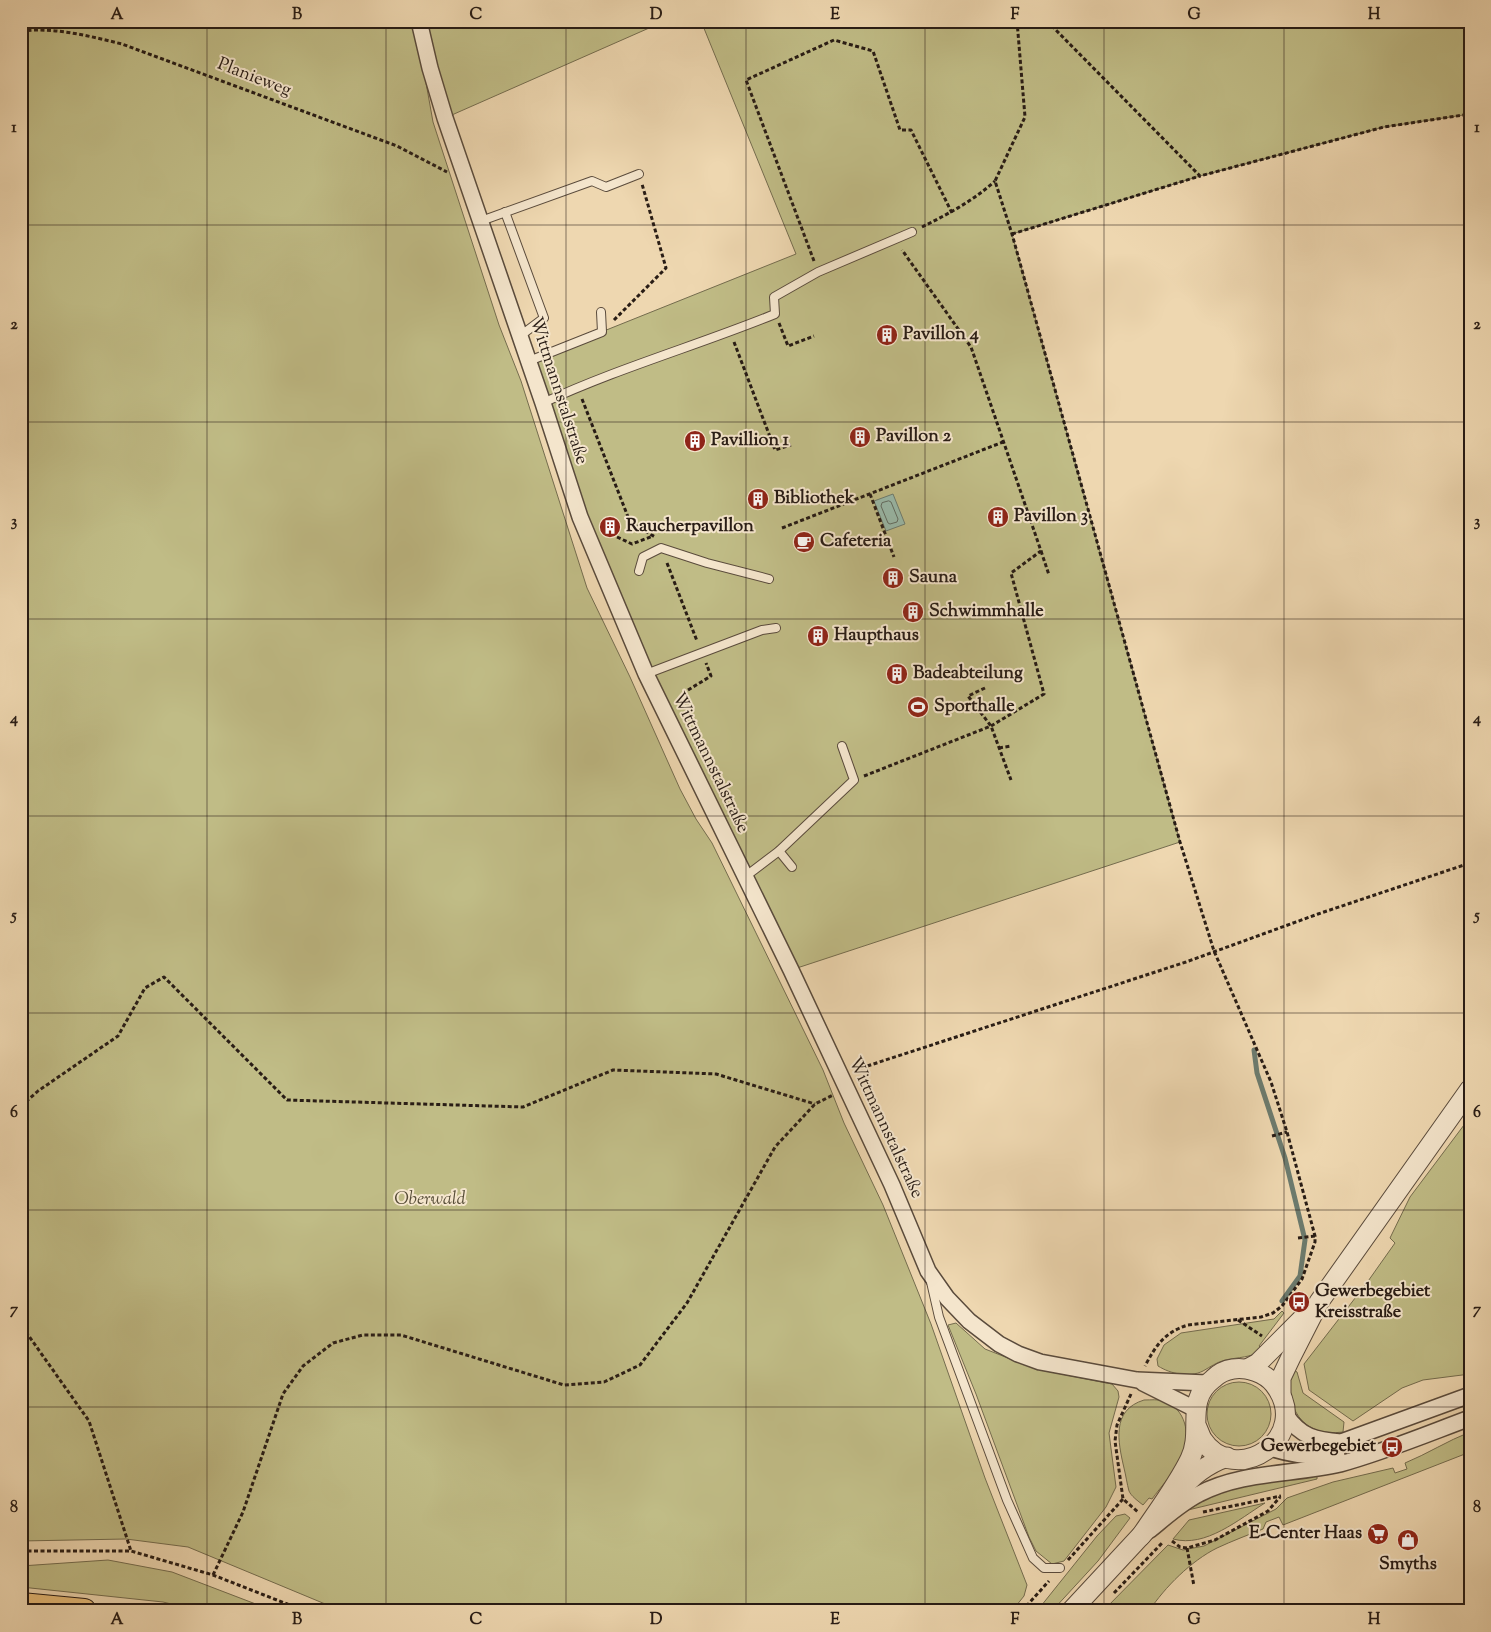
<svg xmlns="http://www.w3.org/2000/svg" width="1491" height="1632" font-family="'Sorts Mill Goudy',serif">
<rect width="100%" height="100%" fill="#eed7b0"/>
<filter id="stains"><feTurbulence type="fractalNoise" baseFrequency=".004" numOctaves="4"/><feColorMatrix values="0 0 0 0 .2 0 0 0 0 .09 0 0 0 0 .02 0 0 0 .5 -.17"/></filter>
<radialGradient id="worn" r=".72"><stop offset=".6" stop-color="#630" stop-opacity="0"/><stop offset="1" stop-color="#630" stop-opacity=".3"/></radialGradient>
<!-- green -->
<g fill="#c0bc86" stroke="#746c4e">
<path d="M21,21H415L433,122L499,325L521,381L587,588L630,677L680,789L696,819L712,843L823,1070L844,1123L883,1205L931,1324L985,1478L1027,1585L1024,1596L1012,1611H342L188,1547L126,1539L21,1541Z"/>
<path d="M421,21H665L445,118Z"/>
<path d="M701,21H1470V114L1384,127L1200,176L1012,234L1180,842L791,970L607,583L529,361L796,254Z"/>
<path d="M1470,1117V1374L1423,1380L1402,1388L1353,1421L1309,1390L1304,1364L1366,1284L1395,1243L1390,1238L1410,1197Z"/>
<path d="M1282,1311L1284,1313L1259,1346L1263,1350C1250,1358 1239,1357 1225,1360C1217,1362 1210,1367 1203,1371C1189,1378 1171,1374 1158,1366L1157,1359L1164,1345L1181,1333L1274,1319Z"/>
<path d="M956,1323L985,1349L1036,1369L1112,1384L1118,1391L1119,1397L1109,1433L1116,1487L1106,1507L1064,1561L1052,1564L1036,1551L1029,1537L976,1394L948,1325Z"/>
<path d="M1292,1369L1297,1372L1303,1393L1344,1422L1343,1432C1301,1438 1284,1406 1292,1369Z"/>
<circle cx="1239" cy="1414" r="32"/>
<path d="M1144,1400C1151,1400 1158,1399 1164,1401C1186,1409 1190,1434 1184,1454C1180,1465 1160,1488 1152,1499L1149,1498L1143,1505C1138,1501 1131,1496 1129,1491C1127,1484 1126,1476 1124,1468C1118,1442 1111,1410 1144,1400Z"/>
<path d="M1470,1432V1452L1283,1525L1279,1517L1266,1522L1263,1529C1248,1535 1232,1541 1217,1548C1191,1561 1165,1587 1149,1611H1103L1168,1545L1183,1550L1204,1546L1276,1509L1287,1498L1333,1482L1393,1468L1395,1473L1407,1469L1405,1463C1427,1454 1447,1441 1470,1432Z"/>
<path d="M1317,1475V1479L1188,1510C1197,1505 1206,1498 1215,1494C1247,1482 1283,1479 1317,1475Z"/>
<path d="M1265,1503C1239,1519 1206,1548 1173,1539L1189,1520Z"/>
<path d="M1125,1514L1130,1518L1098,1561L1052,1611H1037L1097,1536L1116,1516Z"/>
<path d="M108,1560L172,1572L274,1611H200L163,1602L21,1587V1566Z"/>
</g>
<!-- water -->
<path fill="#99baaa" stroke="#6c7b6e" d="M893,494L905,524L886,531L874,501Z"/>
<g fill="none" stroke-linecap="round" stroke-linejoin="round">
<!-- shore -->
<path stroke="#606b60" stroke-width="1" d="M889,501L891,502L898,519L897,522L890,524L888,523L881,506L882,503Z"/>
<!-- stream -->
<path stroke="#6c7b6e" stroke-width="5" d="M1254,1050L1257,1073L1285,1158L1305,1240L1300,1276L1282,1301"/>
<!-- service casing -->
<g stroke="#5a4b3c" stroke-width="10">
<g id="service">
<path d="M505,212L544,318L520,336"/>
<path d="M481,221L592,181L606,187L639,174"/>
<path d="M529,361L602,332L601,312"/>
<path d="M543,403C618,368 699,345 775,314L774,297L818,272L912,232"/>
<path d="M639,571L643,557L661,548L707,563L769,579"/>
<path d="M646,674L762,630L776,628"/>
<path d="M779,851L792,867"/>
<path d="M746,876L779,851L854,780L842,746"/>
<path d="M931,1282L939,1317L1007,1500L1033,1558L1044,1568H1060"/>
</g>
</g>
<!-- minor casing -->
<g stroke="#5a4b3c" stroke-width="18">
<g id="minor">
<path d="M419,21L430,68L445,118L543,403L580,517L646,674L791,970L892,1185L928,1271L947,1298L969,1321L999,1344L1018,1354L1040,1362L1137,1380L1207,1383"/>
<path d="M1143,1383L1195,1409"/>
<path d="M1286,1415C1301,1437 1315,1440 1341,1442L1470,1395"/>
<path d="M1270,1448C1292,1455 1314,1458 1337,1456"/>
<path d="M1150,1530C1166,1517 1181,1503 1199,1494C1242,1471 1294,1475 1340,1464C1384,1452 1427,1434 1470,1418"/>
</g>
</g>
<!-- tertiary casing -->
<g stroke="#5a4b3c" stroke-width="21">
<g id="tertiary">
<path d="M1247,1369L1258,1363L1306,1315"/>
<path d="M1281,1394V1378L1291,1357L1319,1302L1470,1089"/>
<path d="M1178,1493C1191,1476 1207,1464 1227,1457"/>
<path d="M1141,1536C1157,1512 1178,1484 1190,1459C1204,1431 1184,1401 1213,1379C1218,1374 1226,1370 1233,1369C1248,1367 1265,1373 1274,1384C1315,1437 1235,1490 1202,1439C1200,1435 1198,1429 1196,1425"/>
<path d="M1071,1611L1149,1527"/>
</g>
</g>
<!-- primary casing -->
<g stroke="#281c15" stroke-width="26">
<path id="primary" d="M21,1605L84,1611"/>
</g>
<!-- path -->
<g stroke="#281c15" stroke-width="3" stroke-dasharray="4 2.5" stroke-linecap="butt">
<path d="M1017,21L1025,117L995,181L1012,234L1180,842L1214,951L1271,1082L1287,1132L1315,1236V1242L1302,1279L1282,1306L1273,1313L1261,1317L1188,1325C1165,1332 1156,1345 1145,1366"/>
<path d="M1047,21L1200,176L1384,127L1470,114"/>
<path d="M21,31C55,27 89,36 122,44L397,146L447,172"/>
<path d="M922,227C948,214 973,201 995,181"/>
<path d="M1012,234L1200,176"/>
<path d="M814,261L746,80L834,40L873,51L900,130H911L952,213"/>
<path d="M614,320L666,268L642,184"/>
<path d="M779,323L788,346L814,336"/>
<path d="M734,342L775,450L791,445"/>
<path d="M582,399L630,522L655,537"/>
<path d="M870,494L894,557"/>
<path d="M782,528L1003,442"/>
<path d="M617,537L632,544L653,536"/>
<path d="M1041,551L1049,575"/>
<path d="M667,563L697,641"/>
<path d="M985,688L968,696L991,726L1011,780"/>
<path d="M688,690L711,676L706,663"/>
<path d="M999,748L1011,746"/>
<path d="M864,776L991,726L1044,694L1011,573L1041,551L971,347L902,250"/>
<path d="M855,1070L1186,962L1318,914L1470,863"/>
<path d="M21,1106L38,1091L118,1036L145,988L164,977L287,1100L523,1107L613,1070L716,1074L815,1104"/>
<path d="M1272,1136L1287,1132"/>
<path d="M1298,1238L1315,1236"/>
<path d="M21,1280L26,1332L89,1421L131,1551"/>
<path d="M1238,1320L1262,1336"/>
<path d="M1131,1394L1117,1425L1115,1441L1123,1499L1138,1512"/>
<path d="M1203,1512L1281,1496"/>
<path d="M1172,1541L1180,1547L1187,1548L1215,1540L1268,1511L1280,1497"/>
<path d="M1187,1548L1194,1586"/>
<path d="M21,1551H131L213,1575L305,1611"/>
<path d="M1068,1560L1123,1499"/>
<path d="M213,1575L243,1512L283,1394L303,1366L333,1343L363,1335H401L564,1385L604,1382L640,1365L687,1303L775,1147L815,1104L833,1095"/>
<path d="M1114,1593L1163,1542"/>
<path d="M1022,1611L1049,1581"/>
</g>
<!-- service -->
<use href="#service" stroke="#f4e5cc" stroke-width="8"/>
<!-- minor -->
<use href="#minor" stroke="#f4e5cc" stroke-width="15"/>
<!-- tertiary -->
<use href="#tertiary" stroke="#f4e5cc" stroke-width="19"/>
<!-- primary -->
<use href="#primary" stroke="#e7bc78" stroke-width="24"/>
</g>
<!-- grid -->
<path fill="none" stroke="#281c15" stroke-width="1" stroke-opacity="0.55" d="M207,21V1611M386,21V1611M566,21V1611M746,21V1611M925,21V1611M1104,21V1611M1284,21V1611M21,225H1470M21,422H1470M21,619H1470M21,816H1470M21,1013H1470M21,1210H1470M21,1407H1470"/>
<!-- icons -->
<defs>
<g id="building-disc" transform="scale(1.125)"><circle r="9.5" fill="#8f2418" stroke="#f4e5cc"/><path d="M-4-6H4V6H1V3H-1V6H-4ZM-2.5-4.3h1.7v1.8h-1.7ZM.8-4.3h1.7v1.8H.8ZM-2.5-1h1.7V.8h-1.7ZM.8-1h1.7V.8H.8Z" fill="#fff"/></g>
<g id="cafe-disc" transform="scale(1.125)"><circle r="9.5" fill="#8f2418" stroke="#f4e5cc"/><path d="M-5.5-4.5H6V0H3Q3 3.5 0 3.5H-2.5Q-5.5 3.5-5.5 0ZM3-3.2v2h1.7v-2ZM-6 4.5H4V6H-6Z" fill="#fff"/></g>
<g id="stadium-disc" transform="scale(1.125)"><circle r="9.5" fill="#8f2418" stroke="#f4e5cc"/><path d="M0-5a6.5 5 0 1 0 0 10a6.5 5 0 1 0 0-10ZM-3.5-1.8h7v3.6h-7Z" fill="#fff"/></g>
<g id="bus-disc" transform="scale(1.125)"><circle r="9.5" fill="#8f2418" stroke="#f4e5cc"/><path d="M-5-6H5V4H4V6H2V4H-2V6H-4V4H-5ZM-3.5-4V0h7V-4ZM-3.5 1.2v1.5H-2V1.2ZM2 1.2v1.5H3.5V1.2Z" fill="#fff"/></g>
<g id="supermarket-disc" transform="scale(1.125)"><circle r="9.5" fill="#8f2418" stroke="#f4e5cc"/><path d="M-6-5.5h2.5l.6 2H6L4.5 2H-2.5L-4.4-4H-6ZM-1.5 3.2a1.3 1.3 0 1 0 .1 0ZM3 3.2a1.3 1.3 0 1 0 .1 0Z" fill="#fff"/></g>
<g id="shop-disc" transform="scale(1.125)"><circle r="9.5" fill="#8f2418" stroke="#f4e5cc"/><path d="M-5-2.5h2.3a2.7 3.5 0 0 1 5.4 0H5L5.5 6h-11ZM-1.5-2.5h3a1.5 2.3 0 0 0-3 0Z" fill="#fff"/></g>
</defs>
<g fill-rule="evenodd">
<use href="#building-disc" x="887" y="335"/>
<use href="#building-disc" x="860" y="437"/>
<use href="#building-disc" x="695" y="441"/>
<use href="#building-disc" x="758" y="499"/>
<use href="#building-disc" x="998" y="517"/>
<use href="#building-disc" x="610" y="527"/>
<use href="#cafe-disc" x="804" y="542"/>
<use href="#building-disc" x="893" y="578"/>
<use href="#building-disc" x="913" y="612"/>
<use href="#building-disc" x="818" y="636"/>
<use href="#building-disc" x="897" y="674"/>
<use href="#stadium-disc" x="918" y="707"/>
<use href="#bus-disc" x="1299" y="1302"/>
<use href="#bus-disc" x="1392" y="1447"/>
<use href="#supermarket-disc" x="1378" y="1534"/>
<use href="#shop-disc" x="1408" y="1540"/>
</g>
<g text-anchor="middle" dominant-baseline="central" stroke-width="4" stroke-linejoin="round" paint-order="stroke">
<!-- street labels -->
<g font-size="18" fill="#281c15" stroke="#f4e5cc">
<text transform="translate(254 78) rotate(21)">Planieweg</text>
<text transform="translate(558 391) rotate(72)">Wittmannstalstraße</text>
<text transform="translate(710 763) rotate(64)">Wittmannstalstraße</text>
<text transform="translate(885 1128) rotate(65)">Wittmannstalstraße</text>
</g>
<!-- poi labels -->
<g font-size="18" font-weight="bold" fill="#281c15" stroke="#f4e5cc" text-anchor="start">
<text x="903" y="335">Pavillon 4</text>
<text x="876" y="437">Pavillon 2</text>
<text x="711" y="441">Pavillion 1</text>
<text x="774" y="499">Bibliothek</text>
<text x="1014" y="517">Pavillon 3</text>
<text x="626" y="527">Raucherpavillon</text>
<text x="820" y="542">Cafeteria</text>
<text x="909" y="578">Sauna</text>
<text x="929" y="612">Schwimmhalle</text>
<text x="834" y="636">Haupthaus</text>
<text x="913" y="674">Badeabteilung</text>
<text x="934" y="707">Sporthalle</text>
<text x="1315" y="1292">Gewerbegebiet<tspan x="1315" dy="21">Kreisstraße</tspan></text>
<text x="1376" y="1447" text-anchor="end">Gewerbegebiet</text>
<text x="1362" y="1534" text-anchor="end">E-Center Haas</text>
<text x="1408" y="1565" text-anchor="middle">Smyths</text>
</g>
<!-- park labels -->
<g font-size="18" font-style="italic" fill="#564c37" stroke="#f4e5cc">
<text x="430" y="1200">Oberwald</text>
</g>
</g>
<!-- margin -->
<rect width="1491" height="1632" fill="none" stroke="#eed7b0" stroke-width="55"/>
<rect x="28" y="28" width="1436" height="1576" fill="none" stroke="#281c15" stroke-width="2"/>
<g font-size="16" text-anchor="middle" font-weight="bold" fill="#281c15">
<text x="117" y="19">A</text>
<text x="297" y="19">B</text>
<text x="476" y="19">C</text>
<text x="656" y="19">D</text>
<text x="835" y="19">E</text>
<text x="1015" y="19">F</text>
<text x="1194" y="19">G</text>
<text x="1374" y="19">H</text>
<text x="14" y="132">1</text>
<text x="1477" y="132">1</text>
<text x="14" y="329">2</text>
<text x="1477" y="329">2</text>
<text x="14" y="526">3</text>
<text x="1477" y="526">3</text>
<text x="14" y="723">4</text>
<text x="1477" y="723">4</text>
<text x="14" y="920">5</text>
<text x="1477" y="920">5</text>
<text x="14" y="1117">6</text>
<text x="1477" y="1117">6</text>
<text x="14" y="1314">7</text>
<text x="1477" y="1314">7</text>
<text x="14" y="1512">8</text>
<text x="1477" y="1512">8</text>
<text x="117" y="1624">A</text>
<text x="297" y="1624">B</text>
<text x="476" y="1624">C</text>
<text x="656" y="1624">D</text>
<text x="835" y="1624">E</text>
<text x="1015" y="1624">F</text>
<text x="1194" y="1624">G</text>
<text x="1374" y="1624">H</text>
</g>
<rect width="100%" height="100%" filter="url(#stains)"/>
<rect width="100%" height="100%" fill="url(#worn)"/>
</svg>
